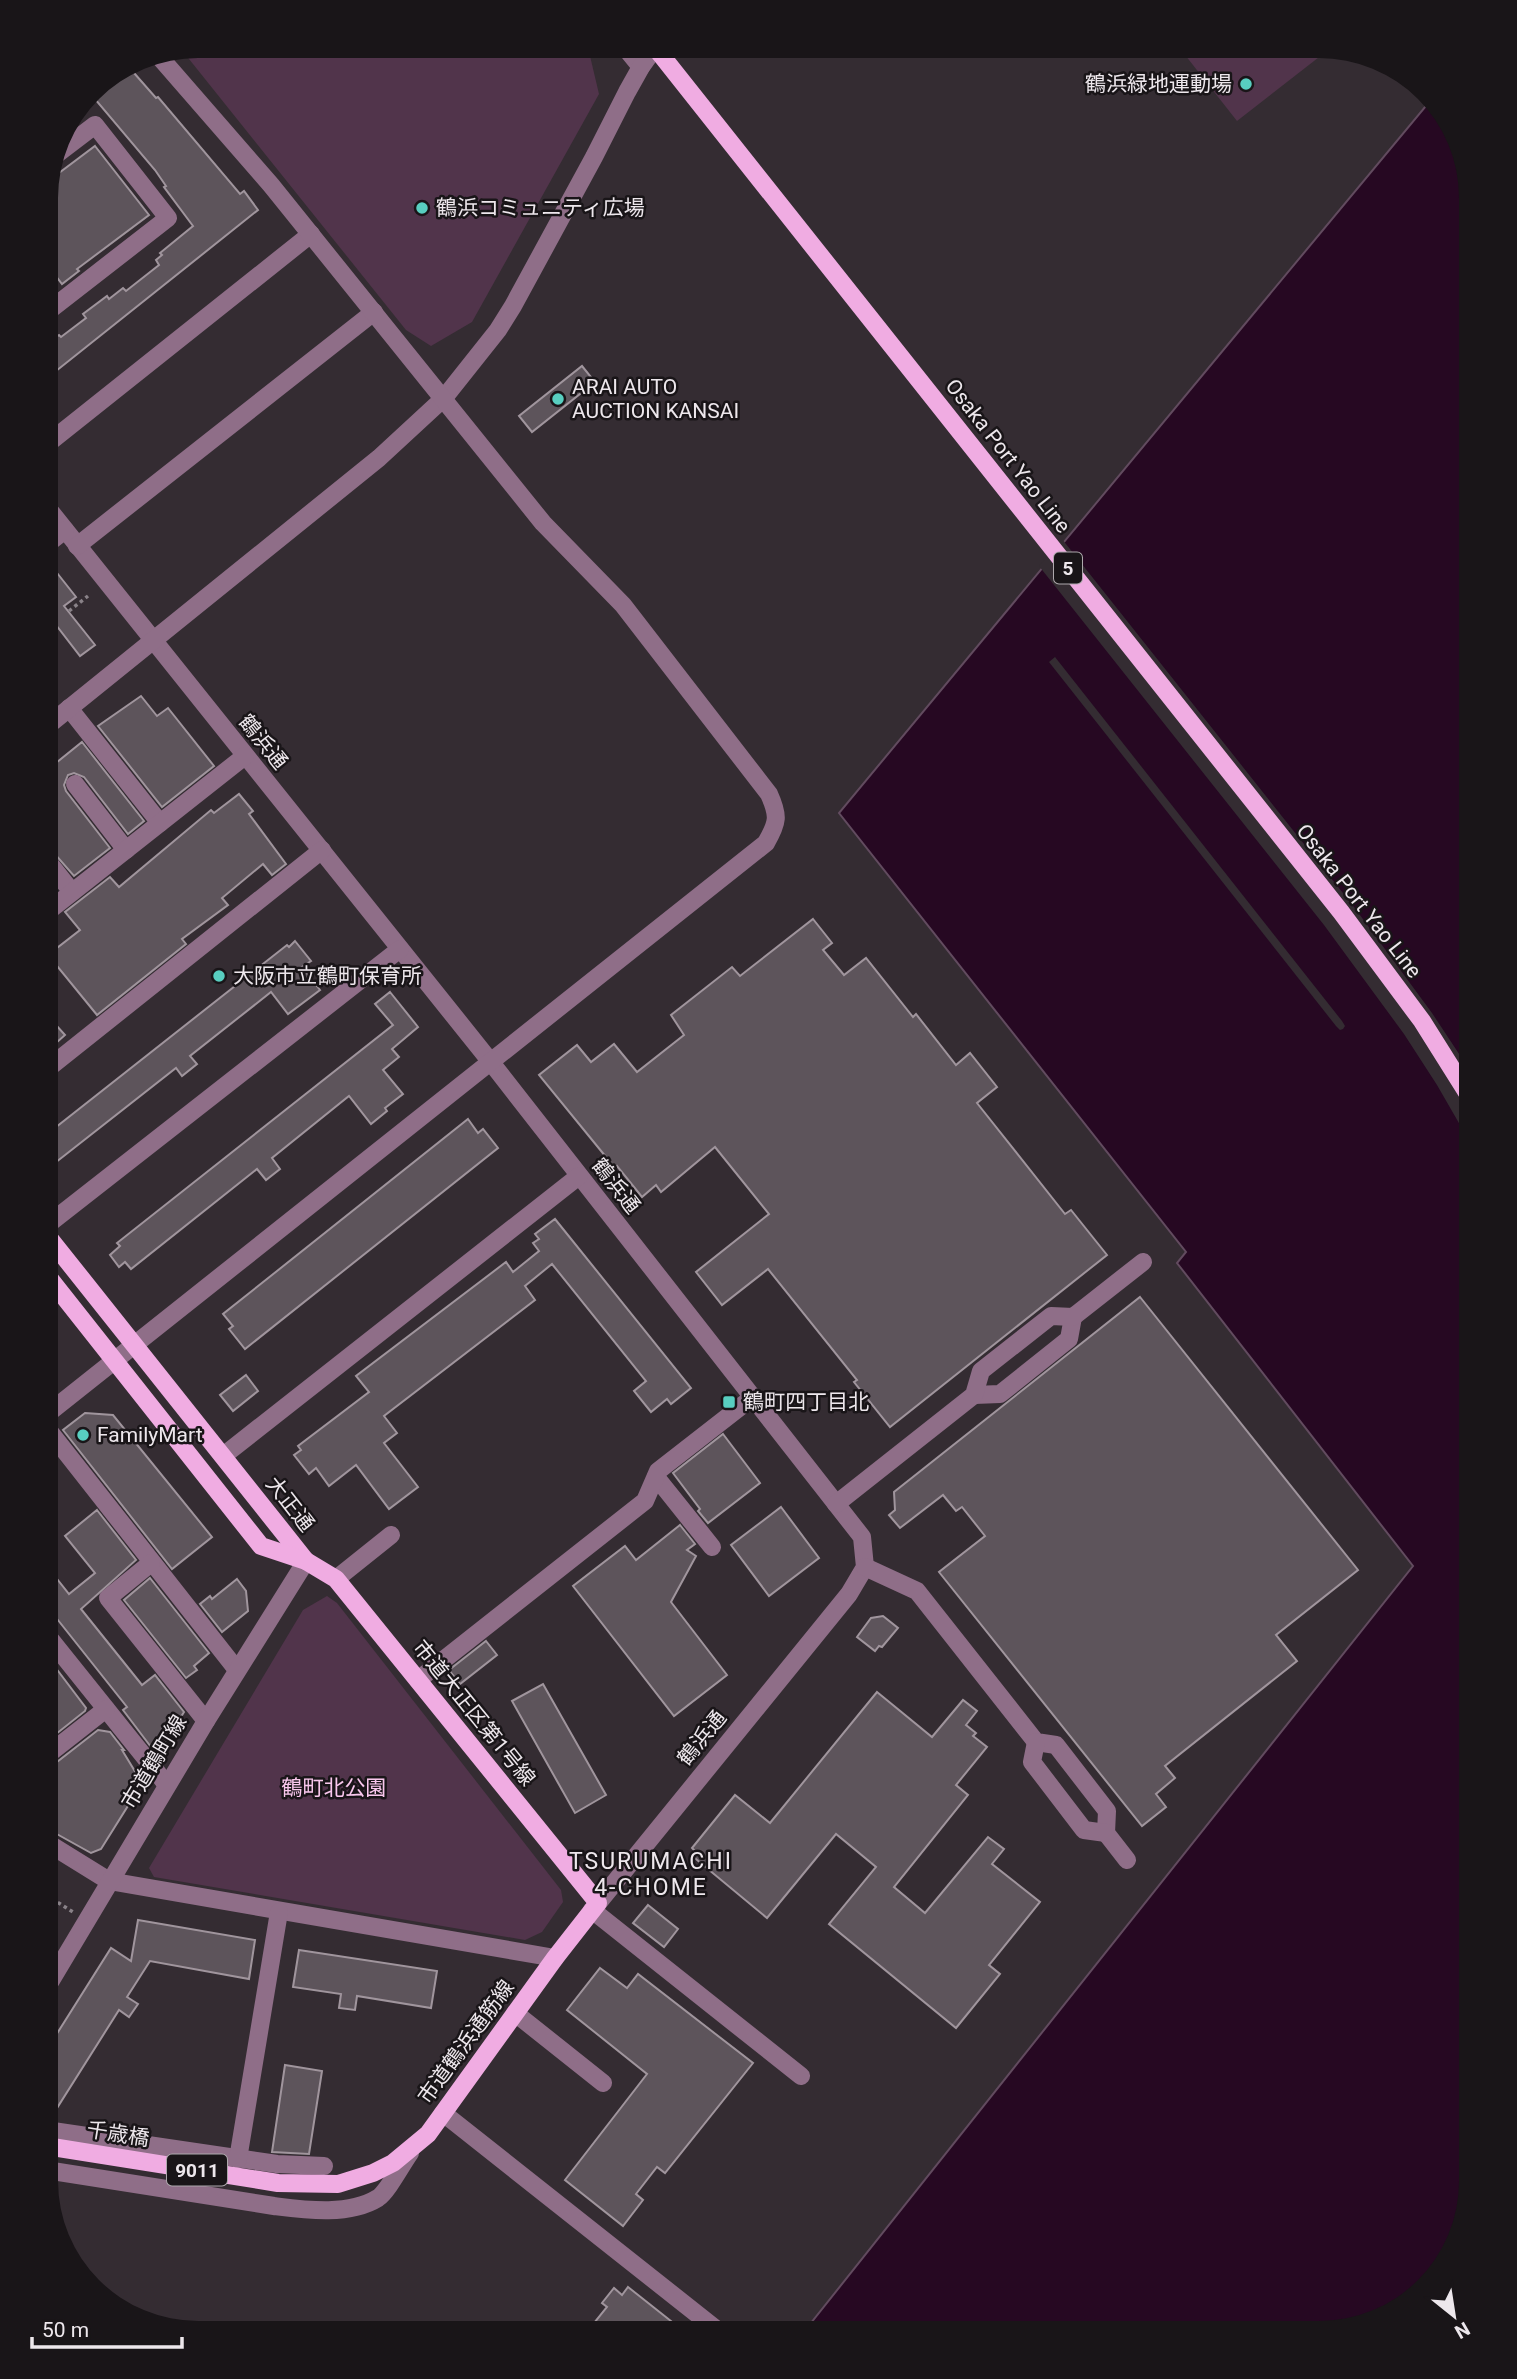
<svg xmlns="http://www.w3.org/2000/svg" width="1517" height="2379" font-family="Roboto,'Noto Sans JP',sans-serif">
<rect width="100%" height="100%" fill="#342c32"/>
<!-- green -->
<g fill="#51344b">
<path d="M198,46H582L590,56L599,94L472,322L431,346L406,330L181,49Z"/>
<path d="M1178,46H1329L1332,47L1237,121Z"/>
<path d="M327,1596L337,1603L561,1890L563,1902L542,1932L525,1940L154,1877L149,1868L303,1610Z"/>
</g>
<!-- water -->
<path fill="#260822" stroke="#624b5f" stroke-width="2" d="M1430,101L1456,130L1471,198V2181L1451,2258L1387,2318L1319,2333H803L1413,1566L1177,1263L1186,1252L839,813Z"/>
<!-- pier -->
<g fill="#342c32">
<path d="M1062,539L1354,907L1432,1013L1471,1072V1144L1437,1085L1404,1034L1324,925L1039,566Z"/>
<path d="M1055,657L1342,1021L1345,1026L1343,1029L1340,1030L1336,1026L1049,662Z"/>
</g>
<!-- building -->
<g fill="#5d545b" stroke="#a0959d" stroke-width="2">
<path d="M127,65L156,98L158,97L240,194L244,191L258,210L46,379V345L59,335L61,337L86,318L83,314L107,296L109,299L123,288L126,291L159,265L156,260L162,255L160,253L193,226L164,187L166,186L155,170L89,92Z"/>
<path d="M95,146L149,215L77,269L79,271L62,284L46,263L47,182Z"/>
<path d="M582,366L595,382L532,432L519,416Z"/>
<path d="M46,559L76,597L64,606L95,645L80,656L46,612Z"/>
<path d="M141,696L157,716L168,708L214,766L162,807L98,726Z"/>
<path d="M82,742L144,821L128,834L84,777L74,773L68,775L64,785L66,791L110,848L74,876L46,844V771Z"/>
<path d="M239,794L253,811L249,814L286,864L272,875L263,864L222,898L228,905L182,939L186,944L97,1015L48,955L80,930L65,912L110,877L119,887L211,810L214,813Z"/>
<path d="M46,877L56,890L50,895L46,889Z"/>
<path d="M813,919L832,943L823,950L844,975L866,958L913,1017L916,1014L956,1065L970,1053L997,1087L977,1103L1065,1214L1071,1210L1107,1255L890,1427L854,1382L857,1380L768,1269L722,1305L696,1272L769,1214L715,1147L661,1192L656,1185L642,1197L617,1166L615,1168L606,1157L539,1075L577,1045L591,1062L614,1044L637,1072L684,1035L671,1015L732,967L740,976Z"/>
<path d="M295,941L311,961L302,967L320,990L288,1014L271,992L190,1056L197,1064L182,1076L176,1068L46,1170V1135L287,945L289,947Z"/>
<path d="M390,992L418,1027L392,1049L399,1057L383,1070L403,1094L385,1108L387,1111L371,1124L349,1096L272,1158L280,1169L266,1180L257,1169L131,1269L125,1262L119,1267L110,1255L120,1246L117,1243L393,1025L375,1004Z"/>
<path d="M46,1014L65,1035L46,1052Z"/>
<path d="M468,1119L478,1133L483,1129L498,1148L245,1349L229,1329L233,1326L223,1314Z"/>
<path d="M555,1219L691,1388L671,1404L667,1399L651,1412L634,1391L646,1381L552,1264L525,1286L535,1300L384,1416L397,1433L384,1443L418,1487L389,1509L356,1465L329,1486L316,1468L309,1474L294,1455L301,1450L298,1446L369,1392L356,1376L506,1262L513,1272L539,1251L533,1243L539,1239L535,1234Z"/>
<path d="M1140,1297L1358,1570L1276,1635L1297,1661L1165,1766L1175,1778L1156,1794L1166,1807L1142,1826L939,1572L985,1536L962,1507L956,1511L943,1495L900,1528L889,1515L895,1510L894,1492Z"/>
<path d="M246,1375L258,1391L233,1411L220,1395Z"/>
<path d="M85,1413L113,1415L212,1537L172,1569L63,1430Z"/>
<path d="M723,1434L760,1483L708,1523L698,1511L700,1509L673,1473Z"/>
<path d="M781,1507L819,1558L769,1596L731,1545Z"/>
<path d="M97,1510L136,1560L81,1609L142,1685L155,1675L184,1712L163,1745L151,1747L123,1710L127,1707L46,1605V1565L69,1594L95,1573L65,1536Z"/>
<path d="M680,1525L695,1544L687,1550L696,1556L671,1602L727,1675L674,1716L573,1586L625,1546L636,1560Z"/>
<path d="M150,1578L209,1653L194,1666L197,1670L186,1678L124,1600Z"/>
<path d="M237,1579L246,1591L248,1611L222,1632L200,1604L210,1596L212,1599Z"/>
<path d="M883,1616L898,1628L882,1647L879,1646L875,1651L857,1637L871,1618Z"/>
<path d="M486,1641L497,1655L460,1684L449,1670Z"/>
<path d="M46,1655L86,1708L85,1711L46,1742Z"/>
<path d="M543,1684L606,1795L575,1813L512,1701Z"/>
<path d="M877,1692L932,1737L963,1700L977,1711L966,1725L976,1733L973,1736L987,1747L956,1785L968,1795L894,1887L925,1913L988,1837L1004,1849L992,1864L1040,1902L989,1965L1000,1974L956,2028L829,1924L876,1867L836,1834L767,1918L691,1855L695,1851L692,1848L735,1795L770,1823Z"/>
<path d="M98,1730L110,1732L124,1750H122L139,1778L136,1793L101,1849L91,1853L46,1828V1767L53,1765Z"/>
<path d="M648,1905L678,1929L664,1947L633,1923Z"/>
<path d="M138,1920L255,1940L249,1979L150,1961L127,1997L138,2004L129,2017L119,2010L57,2108L46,2101V2051L111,1948L131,1961Z"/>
<path d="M299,1950L437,1971L431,2008L357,1996L355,2010L339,2008L341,1994L293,1987Z"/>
<path d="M600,1968L627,1988L638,1974L753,2063L665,2173L657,2167L636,2194L643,2200L623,2226L565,2180L647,2074L567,2010Z"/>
<path d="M285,2065L322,2071L309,2154L272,2152Z"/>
<path d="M628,2287L686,2333H586L607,2307L602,2303L614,2288L622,2295Z"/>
</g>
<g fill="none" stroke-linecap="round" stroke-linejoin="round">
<!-- path -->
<g stroke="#898288" stroke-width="3.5" stroke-dasharray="3.5 3.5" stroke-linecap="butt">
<path d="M69,611L88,596"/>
<path d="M46,1895L73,1912"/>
</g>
<!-- minor -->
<g stroke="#8f6e88" stroke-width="18">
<path d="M624,46L641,67"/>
<path d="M46,313L168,218L95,125L53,157"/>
<path d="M46,445L311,234"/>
<path d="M46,506L490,1061L862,1537L865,1567L849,1594L598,1903"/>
<path d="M46,545L65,530"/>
<path d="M77,546L374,312"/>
<path d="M69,708L160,823"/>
<path d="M46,727L379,458L444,398L498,330L513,306L594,157L627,92L641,67L656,46"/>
<path d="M75,784L126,850"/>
<path d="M46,859L72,892"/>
<path d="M46,913L245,756"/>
<path d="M46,1070L322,850"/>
<path d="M46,1226L400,949"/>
<path d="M974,1395L1000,1394L1069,1339L1073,1317"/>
<path d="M46,1415L766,843C778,822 779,816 769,794L623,605L543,523L271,185L157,54"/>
<path d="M46,1427L237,1670"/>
<path d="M223,1456L579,1176"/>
<path d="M656,1477L712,1547"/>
<path d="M836,1504L974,1395L981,1371L1051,1316L1073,1317L1143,1262"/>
<path d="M151,1563L108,1598L206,1721"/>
<path d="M865,1567L917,1591L1036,1742L1056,1745L1107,1811L1106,1833L1127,1860"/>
<path d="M336,1579L391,1535"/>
<path d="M46,1634L167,1785"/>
<path d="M418,1680L645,1501L658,1471L753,1397"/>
<path d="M1036,1742L1032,1762L1084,1830L1106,1833"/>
<path d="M46,1756L106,1709"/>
<path d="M46,1842L109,1881L555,1958"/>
<path d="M592,1910L801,2076"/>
<path d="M46,1989L206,1721L306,1561"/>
<path d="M515,2013L603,2083"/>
<path d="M443,2113L721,2333"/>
<path d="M46,2130L277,2164L324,2166"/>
<path d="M238,2159L279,1912"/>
<path d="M46,2170L274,2206C306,2210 349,2216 378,2198C388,2191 402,2164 410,2153"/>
</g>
<!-- major -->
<g stroke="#f0ace2" stroke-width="18">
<path d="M46,1234L306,1561"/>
<path d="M46,2146L278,2183L338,2184L373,2173L393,2163L428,2134L555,1958L598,1903L336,1579L306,1561L261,1546L46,1274"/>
</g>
<!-- path-bridge -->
<path stroke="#898288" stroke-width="3.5" stroke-dasharray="3.5 3.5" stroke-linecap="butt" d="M1462,1116L1471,1132"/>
<!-- major-bridge -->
<path stroke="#f0ace2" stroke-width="18" d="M654,46L1341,912L1422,1021L1471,1099"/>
</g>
<!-- markers -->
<g fill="#58cec0" stroke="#191518" stroke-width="2.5">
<circle cx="1246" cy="84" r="7"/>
<circle cx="422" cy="208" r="7"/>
<circle cx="558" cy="399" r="7"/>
<circle cx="219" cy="976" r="7"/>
<rect x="722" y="1395" width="14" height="14" rx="3.5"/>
<circle cx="83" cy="1435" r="7"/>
</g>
<g text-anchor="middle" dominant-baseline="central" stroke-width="5" stroke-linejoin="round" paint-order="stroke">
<!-- shield labels -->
<g fill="#191518" stroke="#ada8ac" stroke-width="2">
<rect x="1054" y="552.5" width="28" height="31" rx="5"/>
<rect x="167" y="2154.5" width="60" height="31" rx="5"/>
</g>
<g font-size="19" font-weight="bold" fill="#ede7ec">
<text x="1068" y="568">5</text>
<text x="197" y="2170">9011</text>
</g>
<!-- poi labels -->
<g font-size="21" fill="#ede7ec" stroke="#191518" text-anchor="start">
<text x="1232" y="84" text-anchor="end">鶴浜緑地運動場</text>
<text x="436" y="208">鶴浜コミュニティ広場</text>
<text x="572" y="387">ARAI AUTO<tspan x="572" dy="24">AUCTION KANSAI</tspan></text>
<text x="233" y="976">大阪市立鶴町保育所</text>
<text x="743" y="1402">鶴町四丁目北</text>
<text x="97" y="1435">FamilyMart</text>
</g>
<!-- street labels -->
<g font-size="21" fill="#ede7ec" stroke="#191518">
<text transform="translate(1008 456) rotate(52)">Osaka Port Yao Line</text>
<text transform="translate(263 742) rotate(51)">鶴浜通</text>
<text transform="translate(1359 901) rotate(52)">Osaka Port Yao Line</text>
<text transform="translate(616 1186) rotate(52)">鶴浜通</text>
<text transform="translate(290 1504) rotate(52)">大正通</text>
<text transform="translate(474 1713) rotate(51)">市道大正区第1号線</text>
<text transform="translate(702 1738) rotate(-51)">鶴浜通</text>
<text transform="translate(154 1762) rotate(-59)">市道鶴町線</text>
<text transform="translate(466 2042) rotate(-54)">市道鶴浜通筋線</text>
<text transform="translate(118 2134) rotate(9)">千歳橋</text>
</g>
<!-- park labels -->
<g font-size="21" fill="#f9c7ed" stroke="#191518">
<text x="334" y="1788">鶴町北公園</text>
</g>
<!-- neighbourhood labels -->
<g font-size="23" letter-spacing="2" fill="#ede7ec" stroke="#191518">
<text x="651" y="1861">TSURUMACHI<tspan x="651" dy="26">4-CHOME</tspan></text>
</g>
</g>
<!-- crop -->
<path d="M0 0H1517V2379H0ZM198 58H1319A140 140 0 0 1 1459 198V2181A140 140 0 0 1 1319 2321H198A140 140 0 0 1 58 2181V198A140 140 0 0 1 198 58Z" fill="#191518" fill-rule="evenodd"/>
<!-- north arrow -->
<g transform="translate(1454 2316) rotate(150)" stroke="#191518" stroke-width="5" paint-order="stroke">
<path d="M0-5L12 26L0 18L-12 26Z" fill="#ede7ec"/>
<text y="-10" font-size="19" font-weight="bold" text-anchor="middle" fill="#ede7ec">N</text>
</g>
<!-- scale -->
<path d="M32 2337v10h150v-10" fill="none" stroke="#ede7ec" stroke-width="3.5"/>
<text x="42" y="2337" font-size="21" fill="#ede7ec" stroke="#191518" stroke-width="5" paint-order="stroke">50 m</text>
</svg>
